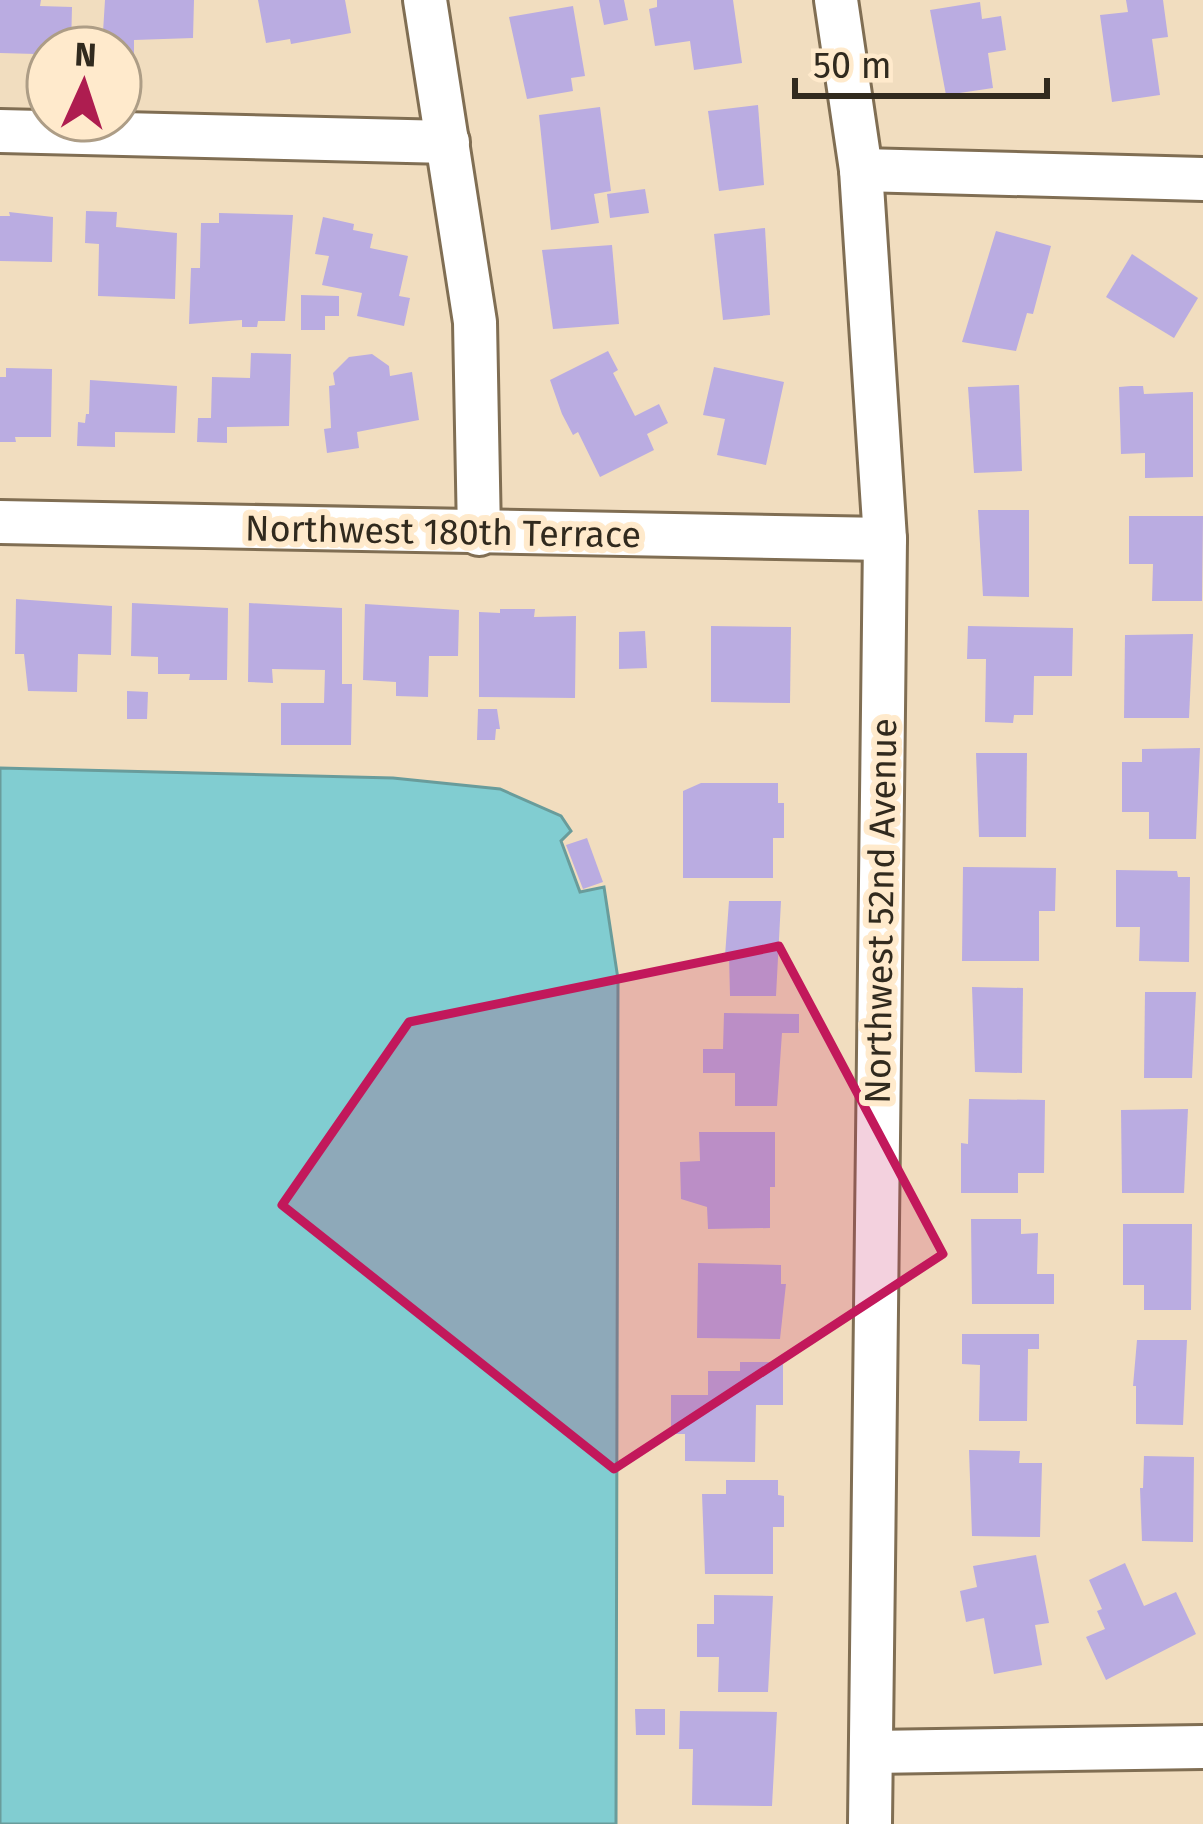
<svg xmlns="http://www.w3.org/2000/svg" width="1203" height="1824" font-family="'Fira Sans',sans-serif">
<rect width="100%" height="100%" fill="#f1ddbf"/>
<!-- water -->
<path fill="#81cdd1" stroke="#699c9b" stroke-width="3" d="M0,768L393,778L500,789L561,816L571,831L561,841L580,892L604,887L618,979L616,1824H0Z"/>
<!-- building -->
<g fill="#baace1">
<path d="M0,0H41L40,6L72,7L71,48H48L36,51V54L0,53Z"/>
<path d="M105,0H194L193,38L134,40V55H120V48H102Z"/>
<path d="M258,0H345L351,33L291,44L290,39L266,43Z"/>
<path d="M599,0H624L628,20L604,25Z"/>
<path d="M657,0H733L742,63L694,70L690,41L655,46L649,9L657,7Z"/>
<path d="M1126,0H1163L1168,37L1152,39L1160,95L1112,102L1100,15L1128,12Z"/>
<path d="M980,2L982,19L1001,16L1006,50L988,53L993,88L946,95L930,10Z"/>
<path d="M573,6L585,76L571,78L573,91L527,99L509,17Z"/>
<path d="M758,105L764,185L719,191L708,111Z"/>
<path d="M600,107L611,191L594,194L599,223L551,230L539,115Z"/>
<path d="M645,189L649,213L610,218L607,194Z"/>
<path d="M86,211L117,212L116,227L177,233L175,299L98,296L99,244L85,243Z"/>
<path d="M9,212L53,217L52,262L0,261V216H10Z"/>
<path d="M219,213L293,215L285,321H258L257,327H242V320L189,324L191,268H200L201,223H219Z"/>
<path d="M323,217L354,224L353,230L373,234L370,248L408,256L399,296L410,298L404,326L357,316L362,293L322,285L329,256L315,254Z"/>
<path d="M765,228L770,315L723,320L714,234Z"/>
<path d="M996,231L1051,246L1033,314L1027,313L1016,351L962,342Z"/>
<path d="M612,245L619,324L553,329L542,250Z"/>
<path d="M1132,254L1198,298L1174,338L1106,297Z"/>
<path d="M301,295L339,296V316H325V330H301Z"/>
<path d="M608,351L618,370L613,373L635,416L659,404L668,423L647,434L654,450L600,477L578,432L573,435L562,414L550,380Z"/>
<path d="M251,353L291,354L289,426L227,427V443L197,442L198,418H211L212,377L250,378Z"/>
<path d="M372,354L389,366L390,376L412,372L419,420L357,432L359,448L327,453L324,429L331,428L329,386L335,385L333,373L349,357Z"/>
<path d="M714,367L784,382L766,465L717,455L725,419L703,415Z"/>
<path d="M6,368L52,369L51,437H15L16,442H0V377H6Z"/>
<path d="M90,380L177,386L175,433L115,432V447L77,446L78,422L85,423L86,414H89Z"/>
<path d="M1019,385L1022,471L974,473L968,387Z"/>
<path d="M1131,386H1143L1144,394L1193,392V477L1145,478V453L1121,454L1119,387Z"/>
<path d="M978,510H1029V597L983,596Z"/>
<path d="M1129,516H1203L1202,601H1152L1153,564H1129Z"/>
<path d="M16,599L112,606L111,655L78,654L77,692L28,691L24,654H15Z"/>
<path d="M132,603L228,608L227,680H189L190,674H158V657L131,656Z"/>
<path d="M249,603L342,608V684H352L351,745H281V703H324L325,670L272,669L273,683L248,682Z"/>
<path d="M365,604L459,610L458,656H429L428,697L396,696V682L363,680Z"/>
<path d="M500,609H535L534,617L576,616L575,698L479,697V612L500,613Z"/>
<path d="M711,626L791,627L790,703L711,702Z"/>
<path d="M968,626L1073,628L1072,676H1034L1033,715H1014L1013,723L985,722L986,659H967Z"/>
<path d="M645,631L647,668L619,669V632Z"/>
<path d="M1193,634L1189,718H1124L1125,635Z"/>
<path d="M127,691L148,692L147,719H127Z"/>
<path d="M478,709H497L500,729H496L495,740H477Z"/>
<path d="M1200,748L1196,839H1149V812H1122V762H1142V749Z"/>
<path d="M976,753H1027L1026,837H979Z"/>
<path d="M701,783H778V803H784V838H773V878H683V791Z"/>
<path d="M587,838L603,882L583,889L566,845Z"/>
<path d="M963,867L1056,868L1055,911H1039V961H962Z"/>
<path d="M1116,870L1177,871L1178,877H1190L1189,962L1139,961L1140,927H1116Z"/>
<path d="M729,901H781L776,996H730L729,956H725Z"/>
<path d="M972,987L1023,988L1022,1073L975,1072Z"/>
<path d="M1145,992H1196L1192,1078H1144Z"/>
<path d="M724,1013L799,1014V1033H782L777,1106H735V1073H703V1049H723Z"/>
<path d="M969,1099L1045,1100L1044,1173H1018V1193H961V1143L968,1144Z"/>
<path d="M1188,1109L1184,1193H1122L1121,1110Z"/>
<path d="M699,1132H775V1187H770V1228L708,1229L707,1207L681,1199L680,1162L700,1161Z"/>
<path d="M971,1219H1021V1234L1038,1233L1037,1274H1054V1304H972Z"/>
<path d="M1123,1224H1192L1191,1310H1144V1285H1123Z"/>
<path d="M698,1263L781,1265V1284H786L780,1339L697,1338Z"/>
<path d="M962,1334H1039V1349H1028L1027,1421H979L980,1365L962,1364Z"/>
<path d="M1137,1340H1187L1183,1425L1136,1424V1386H1133Z"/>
<path d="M740,1362H783V1405H756L755,1462L685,1461V1434H671V1395H708V1371H740Z"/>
<path d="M969,1450L1020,1451L1019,1463H1042L1040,1537L972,1536Z"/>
<path d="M1144,1456L1194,1457L1193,1542L1142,1541L1140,1488H1143Z"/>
<path d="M726,1480H778V1495L784,1496V1527H773V1574H705L702,1494H726Z"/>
<path d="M1036,1555L1049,1623L1035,1625L1042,1665L994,1674L984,1618L966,1622L960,1591L977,1587L973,1566Z"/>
<path d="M1125,1563L1144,1606L1176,1592L1196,1634L1106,1680L1086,1637L1105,1629L1097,1611L1102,1609L1089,1580Z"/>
<path d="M714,1595L773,1596L768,1692H718L719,1657H697V1624H714Z"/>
<path d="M635,1709H665V1735H636Z"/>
<path d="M680,1711L777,1712L772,1806L692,1805L693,1749H679Z"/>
</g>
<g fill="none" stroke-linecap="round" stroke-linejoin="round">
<!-- minor casing -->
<g stroke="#806e53" stroke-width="48">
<g id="minor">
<path d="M425,0L475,322L479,534"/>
<path d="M836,0L861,170L885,539L870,1824"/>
<path d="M0,131L448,142"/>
<path d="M861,170L1203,179"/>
<path d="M0,522L885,539"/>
<path d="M871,1752L1203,1747"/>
</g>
</g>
<!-- minor -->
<use href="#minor" stroke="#fff" stroke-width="42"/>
</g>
<!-- marked area -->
<path fill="#c2185b" fill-opacity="0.2" stroke="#c2185b" stroke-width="9" stroke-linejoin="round" d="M779,946L943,1254L614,1469L282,1205L409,1022Z"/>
<g text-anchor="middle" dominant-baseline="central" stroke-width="12" stroke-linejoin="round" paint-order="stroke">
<!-- street labels -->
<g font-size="36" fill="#312a1e" stroke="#ffeacc">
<text transform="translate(443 532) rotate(1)">Northwest 180th Terrace</text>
<text transform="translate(881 911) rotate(-89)">Northwest 52nd Avenue</text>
</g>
</g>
<!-- north arrow -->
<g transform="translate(84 84) rotate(3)"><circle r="57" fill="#ffeacc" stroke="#ad9d86" stroke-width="3"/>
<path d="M0-9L21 45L0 30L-21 45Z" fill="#ae1d50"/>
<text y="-18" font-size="33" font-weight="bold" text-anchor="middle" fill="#312a1e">N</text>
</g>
<!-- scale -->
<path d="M795 78v18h252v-18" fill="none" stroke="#312a1e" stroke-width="6"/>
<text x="813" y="78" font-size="36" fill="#312a1e" stroke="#ffeacc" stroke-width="9" paint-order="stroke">50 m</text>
</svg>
